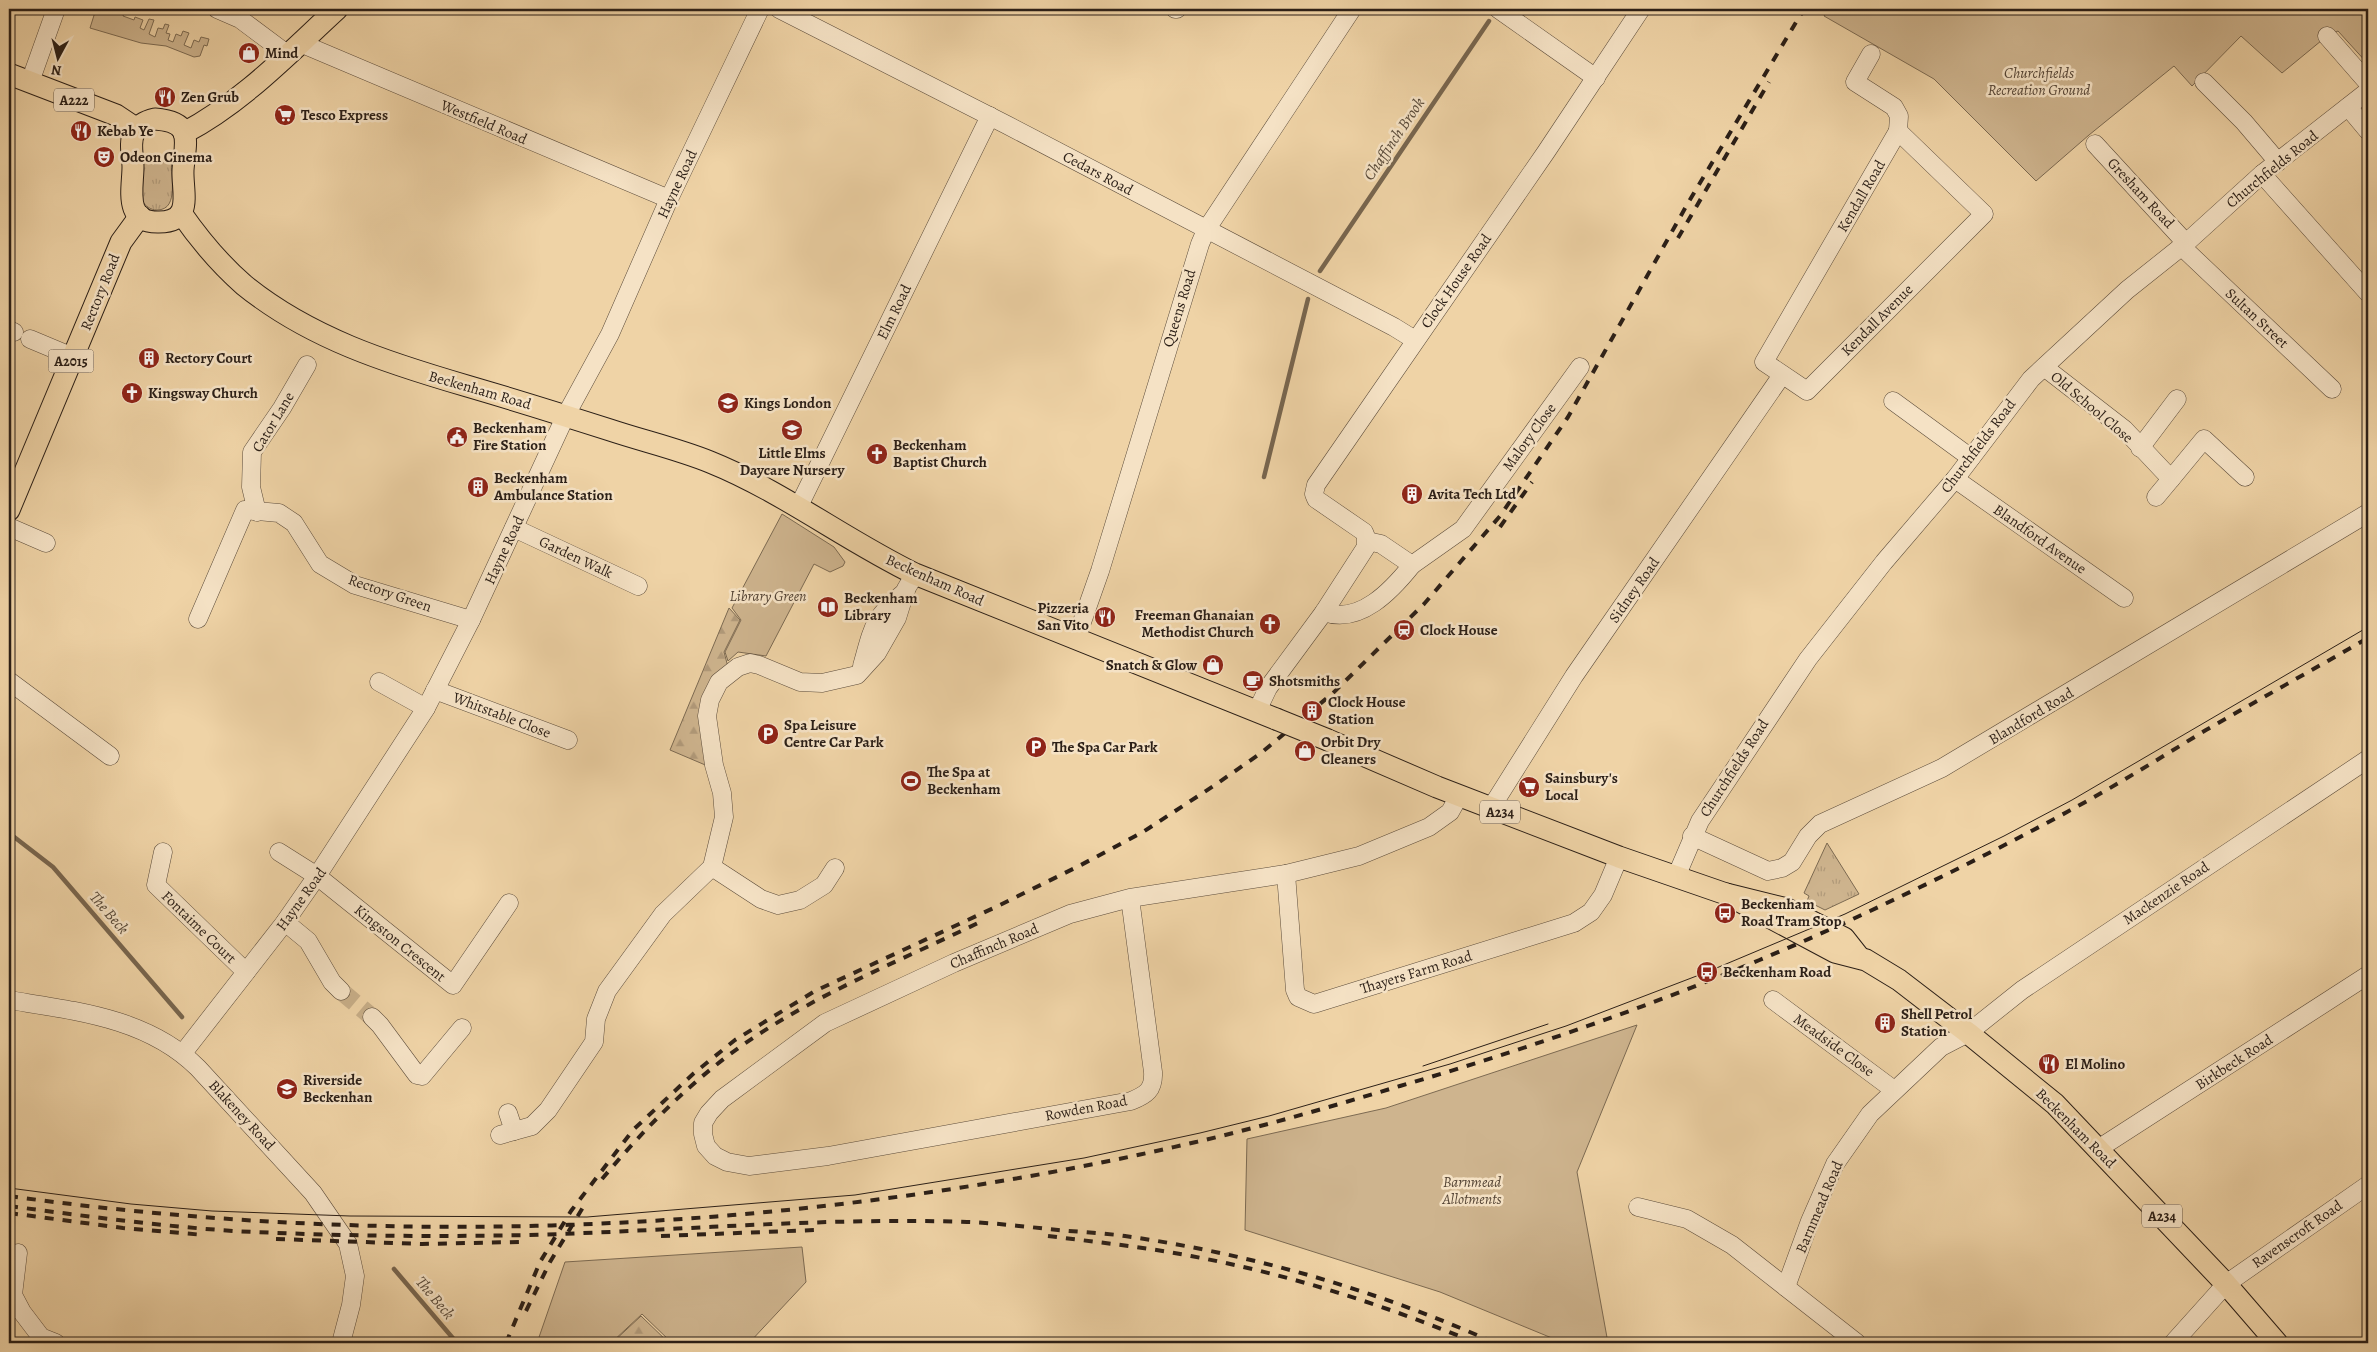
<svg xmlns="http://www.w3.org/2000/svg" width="2377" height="1352" font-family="Alegreya,serif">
<defs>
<pattern id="grass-tufts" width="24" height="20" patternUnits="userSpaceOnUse" patternTransform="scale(1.25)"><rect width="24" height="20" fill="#ceb48e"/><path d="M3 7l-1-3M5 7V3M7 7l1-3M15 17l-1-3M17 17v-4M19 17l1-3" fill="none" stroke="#b19a7a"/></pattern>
<pattern id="forest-firs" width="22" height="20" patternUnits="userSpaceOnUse" patternTransform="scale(1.25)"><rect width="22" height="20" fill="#ceb48e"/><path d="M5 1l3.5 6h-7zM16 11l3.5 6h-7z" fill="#b19a7a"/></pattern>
</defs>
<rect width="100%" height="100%" fill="#efd3a6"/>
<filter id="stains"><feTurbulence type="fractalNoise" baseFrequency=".004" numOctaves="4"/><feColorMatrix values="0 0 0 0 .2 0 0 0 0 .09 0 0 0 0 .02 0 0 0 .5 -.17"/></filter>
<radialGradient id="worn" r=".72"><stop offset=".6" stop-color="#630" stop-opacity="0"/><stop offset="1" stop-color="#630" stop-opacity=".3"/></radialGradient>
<!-- grass -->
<g fill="url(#grass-tufts)" stroke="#7c6a52">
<path d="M148,156L154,164C162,164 166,163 169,156L172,157C169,172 181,210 157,210C150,210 146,206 141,200L143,157Z"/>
<path d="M1827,843L1859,894L1825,910L1807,901L1809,896L1804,893Z"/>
</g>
<!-- forest -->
<g fill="url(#forest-firs)" stroke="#7c6a52">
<path d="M729,608L740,620L724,652L728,667L719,675L710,767L670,750Z"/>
<path d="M641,1316L669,1343H612Z"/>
</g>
<!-- green -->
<g fill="#ceb48e" stroke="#7c6a52">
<path d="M96,9H103L114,14L116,10L124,13L123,16L134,20L135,17L143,20L140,28L144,30L149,19L154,20L149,34L155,37L158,28L163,29L165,24L169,25L166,33L170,34L168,40L173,42L176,34L181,36L183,31L189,33L184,45L191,48L194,40L199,42L201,37L209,39L207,46L204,45L200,56L194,57L166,46L141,43L90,28Z"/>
<path d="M1828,9H2368V64L2338,31L2327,36L2282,73L2241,36L2192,86L2174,66L2089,135L2036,181L1934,79L1824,16Z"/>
<path d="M782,514L834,547L845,562L843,566L830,572L814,564L766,656L738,652L728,661L725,652L741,620L732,608Z"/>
<path d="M1637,1025L1577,1172L1608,1343H1564L1440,1292L1245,1230L1247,1139L1386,1108Z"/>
<path d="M802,1247L806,1282L749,1343H672L642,1314L611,1343H537L565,1262Z"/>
</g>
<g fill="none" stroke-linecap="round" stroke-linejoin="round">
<!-- stream -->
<g stroke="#78664f" stroke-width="4.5">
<path d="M1320,271L1489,21"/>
<path d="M1264,477L1308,299"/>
<path d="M9,833L53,867L182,1017"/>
<path d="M394,1269L457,1343"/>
</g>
<!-- minor-tunnel -->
<path stroke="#c8af89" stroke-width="18" stroke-dasharray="18 9" stroke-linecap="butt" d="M341,991L372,1017"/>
<!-- minor casing -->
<g stroke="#5c4c3b" stroke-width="19">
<g id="minor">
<path d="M217,9L240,19L287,54"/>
<path d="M779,9L1007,125L1394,327L1415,340"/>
<path d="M1175,9H1177"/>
<path d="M1498,9L1596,78"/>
<path d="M2327,36L2368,83"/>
<path d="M300,43L669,199"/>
<path d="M1871,54L1855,82L1894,107L1899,116L1898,131"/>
<path d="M30,82L56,9"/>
<path d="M2204,82L2244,122L2278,162"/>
<path d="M2348,107L2368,131"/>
<path d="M1898,131L1984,214L1807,391L1764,362Z"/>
<path d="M2095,144L2186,243"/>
<path d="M2262,174L2368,293"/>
<path d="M2181,246L2332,389"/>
<path d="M9,330L14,332"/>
<path d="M30,339L73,357"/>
<path d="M2044,367L2124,429L2171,479L2204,439L2245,477"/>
<path d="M1893,401L1971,458"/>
<path d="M2140,448L2177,399"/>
<path d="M1955,479L2124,598"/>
<path d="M2156,497L2171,479"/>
<path d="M798,508L990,116"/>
<path d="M257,512L251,487L252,452L282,408L307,365"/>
<path d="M9,527L46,543"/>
<path d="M514,528L638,586"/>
<path d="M1412,565L1463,529L1580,367"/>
<path d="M1324,612C1360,625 1392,590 1412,565L1381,544L1367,541"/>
<path d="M198,619L245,510L279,513L294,523L320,564L355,585L471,620"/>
<path d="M1076,639L1100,571L1200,244L1206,230L1352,9"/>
<path d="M862,666C873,627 873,617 906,591"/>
<path d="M9,681L110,756"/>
<path d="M379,682L426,708"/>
<path d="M435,690L568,740"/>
<path d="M1257,711L1268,688L1324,612L1366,547V537L1364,532L1316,499L1314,494L1316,485L1546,152L1641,9"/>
<path d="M1491,808L1574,676L1782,375"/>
<path d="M1692,836L1768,871L1782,868L1792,862L1808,836L1820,824L1942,768L2368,513"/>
<path d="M163,852L156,885L246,972"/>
<path d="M279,852L317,876L453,985L509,903"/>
<path d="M712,867L761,899L778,905L800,900L824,885L835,868"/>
<path d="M1286,874L1295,990L1298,997L1314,1004L1574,923L1591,912L1603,895L1619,857"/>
<path d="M1676,877L1700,821L1808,659L1884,562L1955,479L2031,379L2127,290L2186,243L2262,174L2368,91"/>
<path d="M1130,898L1153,1072C1154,1090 1146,1095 1131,1101L828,1156L749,1166L727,1162L715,1156L706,1146L703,1134V1123L709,1113L722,1099L825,1023L954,963L1070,914L1130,898L1286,874L1359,856L1429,827L1450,812L1459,796"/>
<path d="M285,922L308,941L332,982L341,991"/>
<path d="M9,1000C76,1011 148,1018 198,1068L313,1193L348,1244L355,1276L351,1305L341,1343"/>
<path d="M1773,1000L1894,1090"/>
<path d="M372,1017L380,1025L417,1075L422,1076L462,1028"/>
<path d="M183,1053L285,922L317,876L426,708L471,620L566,415L610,334L669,199L760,9"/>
<path d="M508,1113L514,1131"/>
<path d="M500,1135L532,1126L548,1110L594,1042L596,1019L607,991L663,914L712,867L724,817L722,793L714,765L707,716L710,700L719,682L738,667L750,663L759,665L800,682L822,683L857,675L877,653L897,618L906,589L915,574"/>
<path d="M2098,1149L2368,975"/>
<path d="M1638,1207L1687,1219L1732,1245L1857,1343"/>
<path d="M18,1253L13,1295L22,1312L41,1337L56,1343"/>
<path d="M1786,1287L1810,1221L1835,1164L1870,1114L1941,1047L1968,1033L2022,990L2368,759"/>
<path d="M2173,1343L2226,1284L2368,1185"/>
</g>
</g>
<!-- major casing -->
<g stroke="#2b1f17" stroke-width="23">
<g id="major">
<path d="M9,74L116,115L137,129"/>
<path d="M155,119C195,122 185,142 183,170C182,192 194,222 159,222C123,223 133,188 133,167C133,156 129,143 134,133C139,124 146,121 155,119Z"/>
<path d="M184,133C243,102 289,53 337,9"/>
<path d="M181,213C199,239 220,264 244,285C309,338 388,363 467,386C515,400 563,415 610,430C643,441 678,449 710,462C782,491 845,540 915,574L1276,719"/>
<path d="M9,510L121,242L140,216"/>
<path d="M1328,740L1437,787L1619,857L1726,894L1787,909L1844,938L1859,957"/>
<path d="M1726,894L1835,952L1866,960L1899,980L1968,1033L2055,1104L2226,1284L2277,1343"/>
</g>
</g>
<!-- minor -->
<use href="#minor" stroke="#f5e2c5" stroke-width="18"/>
<!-- major -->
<use href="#major" stroke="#efd3a6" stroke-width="21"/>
<!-- tram -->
<g stroke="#2b1f17" stroke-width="1">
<path d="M1423,1066L1548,1024"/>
<path d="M9,1188L131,1204L212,1211L350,1216L587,1217L855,1195L1084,1158L1200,1133L1269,1116L1450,1064L1566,1026L1707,972L1845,914L2004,836L2072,800L2368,627"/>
</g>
<!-- rail -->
<g stroke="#2b1f17" stroke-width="4" stroke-dasharray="9 9" stroke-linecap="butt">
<path d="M1678,238L1769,82"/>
<path d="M1500,527L1532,482"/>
<path d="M602,1179C640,1134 681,1091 729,1055C805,998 896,963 980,922"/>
<path d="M9,1196C403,1251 809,1232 1196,1142C1265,1126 1333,1106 1400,1086C1555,1041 1708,986 1855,918C1926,885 1997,850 2067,812C2114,787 2160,758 2206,730C2260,699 2314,669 2368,638"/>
<path d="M9,1206C84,1216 159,1226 234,1231C332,1236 431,1237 529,1235C675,1231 821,1217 967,1222C997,1223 1028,1227 1058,1230C1080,1232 1103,1233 1125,1236C1252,1254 1379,1291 1495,1343"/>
<path d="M9,1213L123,1228L204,1235"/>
<path d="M661,1236L816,1230"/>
<path d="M1048,1236C1096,1242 1144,1247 1191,1256C1288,1274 1385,1305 1476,1343"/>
<path d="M276,1239L422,1244L519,1242"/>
<path d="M526,1311L550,1262L585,1204"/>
<path d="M9,1339L13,1343"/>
<path d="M506,1343L540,1262L571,1211L633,1130L693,1074L735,1040L815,991L1000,905L1079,866L1143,832L1215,785L1261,753L1333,693L1424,604L1500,516L1568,417L1688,203L1804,9"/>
</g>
<!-- major-bridge casing -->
<g stroke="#2b1f17" stroke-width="23" stroke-linecap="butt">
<path id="major-bridge" d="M1276,719L1328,740"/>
</g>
<!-- major-bridge -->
<use href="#major-bridge" stroke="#efd3a6" stroke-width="21"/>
</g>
<!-- icons -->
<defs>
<g id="shop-disc" transform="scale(1.125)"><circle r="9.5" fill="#8f2418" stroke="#f5e2c5"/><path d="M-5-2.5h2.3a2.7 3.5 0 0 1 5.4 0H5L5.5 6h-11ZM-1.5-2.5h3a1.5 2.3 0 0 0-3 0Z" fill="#fff"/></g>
<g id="restaurant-disc" transform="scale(1.125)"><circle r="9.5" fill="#8f2418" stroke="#f5e2c5"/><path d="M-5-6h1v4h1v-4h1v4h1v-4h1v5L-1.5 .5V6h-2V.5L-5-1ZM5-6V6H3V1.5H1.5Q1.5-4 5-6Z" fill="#fff"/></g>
<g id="supermarket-disc" transform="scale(1.125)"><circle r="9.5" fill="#8f2418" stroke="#f5e2c5"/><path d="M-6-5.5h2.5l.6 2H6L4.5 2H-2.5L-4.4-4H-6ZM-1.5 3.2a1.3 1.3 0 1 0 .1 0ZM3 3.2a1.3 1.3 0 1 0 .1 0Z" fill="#fff"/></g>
<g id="theatre-disc" transform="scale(1.125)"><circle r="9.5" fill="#8f2418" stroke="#f5e2c5"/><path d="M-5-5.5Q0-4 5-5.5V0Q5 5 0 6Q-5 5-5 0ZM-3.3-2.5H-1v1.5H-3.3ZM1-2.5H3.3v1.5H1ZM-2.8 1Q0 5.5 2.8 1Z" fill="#fff"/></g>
<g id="building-disc" transform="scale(1.125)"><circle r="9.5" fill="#8f2418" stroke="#f5e2c5"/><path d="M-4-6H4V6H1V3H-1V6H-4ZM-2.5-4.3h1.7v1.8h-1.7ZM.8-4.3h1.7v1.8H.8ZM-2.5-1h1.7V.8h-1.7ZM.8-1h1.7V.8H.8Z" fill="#fff"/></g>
<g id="church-disc" transform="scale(1.125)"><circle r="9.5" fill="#8f2418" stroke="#f5e2c5"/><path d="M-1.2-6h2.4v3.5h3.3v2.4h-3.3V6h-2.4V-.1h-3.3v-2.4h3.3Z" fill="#fff"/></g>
<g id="school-disc" transform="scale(1.125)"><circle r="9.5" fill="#8f2418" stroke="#f5e2c5"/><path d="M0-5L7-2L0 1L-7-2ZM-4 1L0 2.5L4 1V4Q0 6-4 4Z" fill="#fff"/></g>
<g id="civic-disc" transform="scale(1.125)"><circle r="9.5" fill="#8f2418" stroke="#f5e2c5"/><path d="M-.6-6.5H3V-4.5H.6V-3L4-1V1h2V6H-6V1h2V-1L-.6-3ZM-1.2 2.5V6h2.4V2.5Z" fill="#fff"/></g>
<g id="library-disc" transform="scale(1.125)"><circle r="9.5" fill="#8f2418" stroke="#f5e2c5"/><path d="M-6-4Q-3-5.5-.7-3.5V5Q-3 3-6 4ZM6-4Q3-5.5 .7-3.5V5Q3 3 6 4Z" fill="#fff"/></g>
<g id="station-disc" transform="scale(1.125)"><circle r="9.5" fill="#8f2418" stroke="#f5e2c5"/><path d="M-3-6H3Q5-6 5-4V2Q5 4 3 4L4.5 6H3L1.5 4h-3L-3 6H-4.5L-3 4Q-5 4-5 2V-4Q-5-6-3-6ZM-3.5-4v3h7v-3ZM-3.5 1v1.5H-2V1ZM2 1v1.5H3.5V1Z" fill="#fff"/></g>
<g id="cafe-disc" transform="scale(1.125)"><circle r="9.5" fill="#8f2418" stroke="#f5e2c5"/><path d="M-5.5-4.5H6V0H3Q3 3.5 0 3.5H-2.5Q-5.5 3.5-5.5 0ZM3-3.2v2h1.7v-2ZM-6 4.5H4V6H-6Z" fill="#fff"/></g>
<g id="parking-disc" transform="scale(1.125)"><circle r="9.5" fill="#8f2418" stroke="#f5e2c5"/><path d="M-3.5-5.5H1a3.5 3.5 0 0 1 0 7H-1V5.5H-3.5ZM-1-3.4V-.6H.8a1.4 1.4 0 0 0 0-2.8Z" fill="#fff"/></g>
<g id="stadium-disc" transform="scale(1.125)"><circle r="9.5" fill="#8f2418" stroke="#f5e2c5"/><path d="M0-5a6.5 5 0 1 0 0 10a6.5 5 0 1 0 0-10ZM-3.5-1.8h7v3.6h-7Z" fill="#fff"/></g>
<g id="bus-disc" transform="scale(1.125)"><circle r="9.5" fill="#8f2418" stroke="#f5e2c5"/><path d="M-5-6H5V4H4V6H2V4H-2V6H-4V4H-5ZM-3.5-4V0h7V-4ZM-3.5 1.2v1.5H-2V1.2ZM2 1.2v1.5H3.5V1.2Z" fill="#fff"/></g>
</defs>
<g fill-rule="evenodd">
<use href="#shop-disc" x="249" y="53"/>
<use href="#restaurant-disc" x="165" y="97"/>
<use href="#supermarket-disc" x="285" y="115"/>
<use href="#restaurant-disc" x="81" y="131"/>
<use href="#theatre-disc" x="104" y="157"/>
<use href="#building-disc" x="149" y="358"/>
<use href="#church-disc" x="132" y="393"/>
<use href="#school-disc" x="728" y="403"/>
<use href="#school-disc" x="792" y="430"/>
<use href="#civic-disc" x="457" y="437"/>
<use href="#church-disc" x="877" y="454"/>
<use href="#building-disc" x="478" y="487"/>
<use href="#building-disc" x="1412" y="494"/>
<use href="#library-disc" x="828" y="607"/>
<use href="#restaurant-disc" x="1105" y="617"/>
<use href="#church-disc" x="1270" y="624"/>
<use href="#station-disc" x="1404" y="630"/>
<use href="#shop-disc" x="1213" y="665"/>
<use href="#cafe-disc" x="1253" y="681"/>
<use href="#building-disc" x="1312" y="711"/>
<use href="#parking-disc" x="768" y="734"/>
<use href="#parking-disc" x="1036" y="747"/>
<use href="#shop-disc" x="1305" y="751"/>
<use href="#stadium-disc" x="911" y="781"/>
<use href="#supermarket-disc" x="1529" y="787"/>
<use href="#bus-disc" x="1725" y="913"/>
<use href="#bus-disc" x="1707" y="972"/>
<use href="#building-disc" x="1885" y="1023"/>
<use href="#restaurant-disc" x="2049" y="1064"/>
<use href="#school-disc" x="287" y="1089"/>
</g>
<g text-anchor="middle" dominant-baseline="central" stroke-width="5" stroke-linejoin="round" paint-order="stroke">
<!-- shield labels -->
<g fill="#f5e2c5" stroke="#685a4b" stroke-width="1">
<rect x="54" y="88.5" width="40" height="23" rx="4"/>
<rect x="48.5" y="349.5" width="45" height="23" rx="4"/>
<rect x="1480" y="800.5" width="40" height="23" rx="4"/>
<rect x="2142" y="1204.5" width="40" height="23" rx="4"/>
</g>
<g font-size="14" font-weight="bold" fill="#2b1f17">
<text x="74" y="100">A222</text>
<text x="71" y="361">A2015</text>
<text x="1500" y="812">A234</text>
<text x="2162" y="1216">A234</text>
</g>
<!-- poi labels -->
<g font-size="15" font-weight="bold" fill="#2b1f17" stroke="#f5e2c5" text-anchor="start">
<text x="265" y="53">Mind</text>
<text x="181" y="97">Zen Grub</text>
<text x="301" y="115">Tesco Express</text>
<text x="97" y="131">Kebab Ye</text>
<text x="120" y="157">Odeon Cinema</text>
<text x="165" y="358">Rectory Court</text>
<text x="148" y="393">Kingsway Church</text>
<text x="744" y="403">Kings London</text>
<text x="473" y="428">Beckenham<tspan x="473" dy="17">Fire Station</tspan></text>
<text x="893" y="445">Beckenham<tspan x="893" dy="17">Baptist Church</tspan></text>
<text x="792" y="453" text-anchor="middle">Little Elms<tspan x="792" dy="17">Daycare Nursery</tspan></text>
<text x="494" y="478">Beckenham<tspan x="494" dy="17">Ambulance Station</tspan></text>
<text x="1428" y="494">Avita Tech Ltd</text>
<text x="844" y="598">Beckenham<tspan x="844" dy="17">Library</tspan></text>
<text x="1089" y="608" text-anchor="end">Pizzeria<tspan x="1089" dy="17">San Vito</tspan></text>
<text x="1254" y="615" text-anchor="end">Freeman Ghanaian<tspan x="1254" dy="17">Methodist Church</tspan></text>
<text x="1420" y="630">Clock House</text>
<text x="1197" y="665" text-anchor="end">Snatch &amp; Glow</text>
<text x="1269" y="681">Shotsmiths</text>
<text x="1328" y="702">Clock House<tspan x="1328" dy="17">Station</tspan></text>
<text x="784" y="725">Spa Leisure<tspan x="784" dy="17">Centre Car Park</tspan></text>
<text x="1321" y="742">Orbit Dry<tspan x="1321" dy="17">Cleaners</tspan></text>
<text x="1052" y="747">The Spa Car Park</text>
<text x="927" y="772">The Spa at<tspan x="927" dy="17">Beckenham</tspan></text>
<text x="1545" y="778">Sainsbury's<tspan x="1545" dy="17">Local</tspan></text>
<text x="1741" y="904">Beckenham<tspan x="1741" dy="17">Road Tram Stop</tspan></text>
<text x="1723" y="972">Beckenham Road</text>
<text x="1901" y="1014">Shell Petrol<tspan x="1901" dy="17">Station</tspan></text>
<text x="2065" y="1064">El Molino</text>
<text x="303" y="1080">Riverside<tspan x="303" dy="17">Beckenhan</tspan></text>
</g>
<!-- park labels -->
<g font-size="15" font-style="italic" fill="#544435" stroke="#f5e2c5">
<text x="2039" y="73">Churchfields<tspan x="2039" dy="17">Recreation Ground</tspan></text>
<text x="768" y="596">Library Green</text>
<text x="1472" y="1182">Barnmead<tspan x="1472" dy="17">Allotments</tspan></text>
</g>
<!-- street labels -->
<g font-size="15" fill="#2b1f17" stroke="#f5e2c5">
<text transform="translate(484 122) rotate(23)">Westfield Road</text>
<text transform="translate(2272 169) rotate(-39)">Churchfields Road</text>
<text transform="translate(1098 173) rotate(28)">Cedars Road</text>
<text transform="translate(677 184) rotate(-65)">Hayne Road</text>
<text transform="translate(2141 193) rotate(47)">Gresham Road</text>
<text transform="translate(1861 196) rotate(-60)">Kendall Road</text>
<text transform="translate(1456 281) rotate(-55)">Clock House Road</text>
<text transform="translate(100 292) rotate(-68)">Rectory Road</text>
<text transform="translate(1179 308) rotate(-73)">Queens Road</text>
<text transform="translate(894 312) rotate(-64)">Elm Road</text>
<text transform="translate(2257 318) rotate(43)">Sultan Street</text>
<text transform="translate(1877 320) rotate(-45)">Kendall Avenue</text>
<text transform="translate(480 390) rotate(16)">Beckenham Road</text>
<text transform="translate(2092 407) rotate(40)">Old School Close</text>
<text transform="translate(273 422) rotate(-59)">Cator Lane</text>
<text transform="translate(1529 437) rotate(-54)">Malory Close</text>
<text transform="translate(1978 446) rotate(-53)">Churchfields Road</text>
<text transform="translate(2040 539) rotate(35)">Blandford Avenue</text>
<text transform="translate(504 550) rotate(-65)">Hayne Road</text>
<text transform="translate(576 557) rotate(25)">Garden Walk</text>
<text transform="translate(935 580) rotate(24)">Beckenham Road</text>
<text transform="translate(1634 590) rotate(-55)">Sidney Road</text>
<text transform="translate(390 593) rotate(19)">Rectory Green</text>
<text transform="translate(502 715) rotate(21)">Whitstable Close</text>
<text transform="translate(2031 716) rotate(-31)">Blandford Road</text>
<text transform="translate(1734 768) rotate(-57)">Churchfields Road</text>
<text transform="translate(2166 893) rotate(-34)">Mackenzie Road</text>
<text transform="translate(301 899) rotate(-54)">Hayne Road</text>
<text transform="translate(199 927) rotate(44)">Fontaime Court</text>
<text transform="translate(400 943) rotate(39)">Kingston Crescent</text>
<text transform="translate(994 946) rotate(-23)">Chaffinch Road</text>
<text transform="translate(1416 972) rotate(-17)">Thayers Farm Road</text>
<text transform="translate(1834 1045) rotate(36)">Meadside Close</text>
<text transform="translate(2234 1062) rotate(-33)">Birkbeck Road</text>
<text transform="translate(1086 1108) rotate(-11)">Rowden Road</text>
<text transform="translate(242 1115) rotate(47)">Blakeney Road</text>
<text transform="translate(2076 1128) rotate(45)">Beckenham Road</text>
<text transform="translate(1819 1207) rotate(-67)">Barnmead Road</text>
<text transform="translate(2297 1234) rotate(-35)">Ravenscroft Road</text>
</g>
<!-- water labels -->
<g font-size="16" font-style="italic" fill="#584938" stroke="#f5e2c5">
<text transform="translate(1394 139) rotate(-56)">Chaffinch Brook</text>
<text transform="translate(109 913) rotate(49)">The Beck</text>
<text transform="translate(435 1298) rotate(50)">The Beck</text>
</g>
</g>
<!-- margin -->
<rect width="2377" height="1352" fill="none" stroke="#efd3a6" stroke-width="30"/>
<rect x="10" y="10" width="2357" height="1332" fill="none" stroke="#2b1f17" stroke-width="2.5"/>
<rect x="15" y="15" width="2347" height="1322" fill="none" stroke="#2b1f17"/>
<!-- north arrow -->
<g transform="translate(58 58) rotate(187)" stroke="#f5e2c5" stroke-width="4" paint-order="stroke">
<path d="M0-4L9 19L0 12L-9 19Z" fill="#2b1f17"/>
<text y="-8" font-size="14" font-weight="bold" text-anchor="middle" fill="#2b1f17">N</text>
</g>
<rect width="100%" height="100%" filter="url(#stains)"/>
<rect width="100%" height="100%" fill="url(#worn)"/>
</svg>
